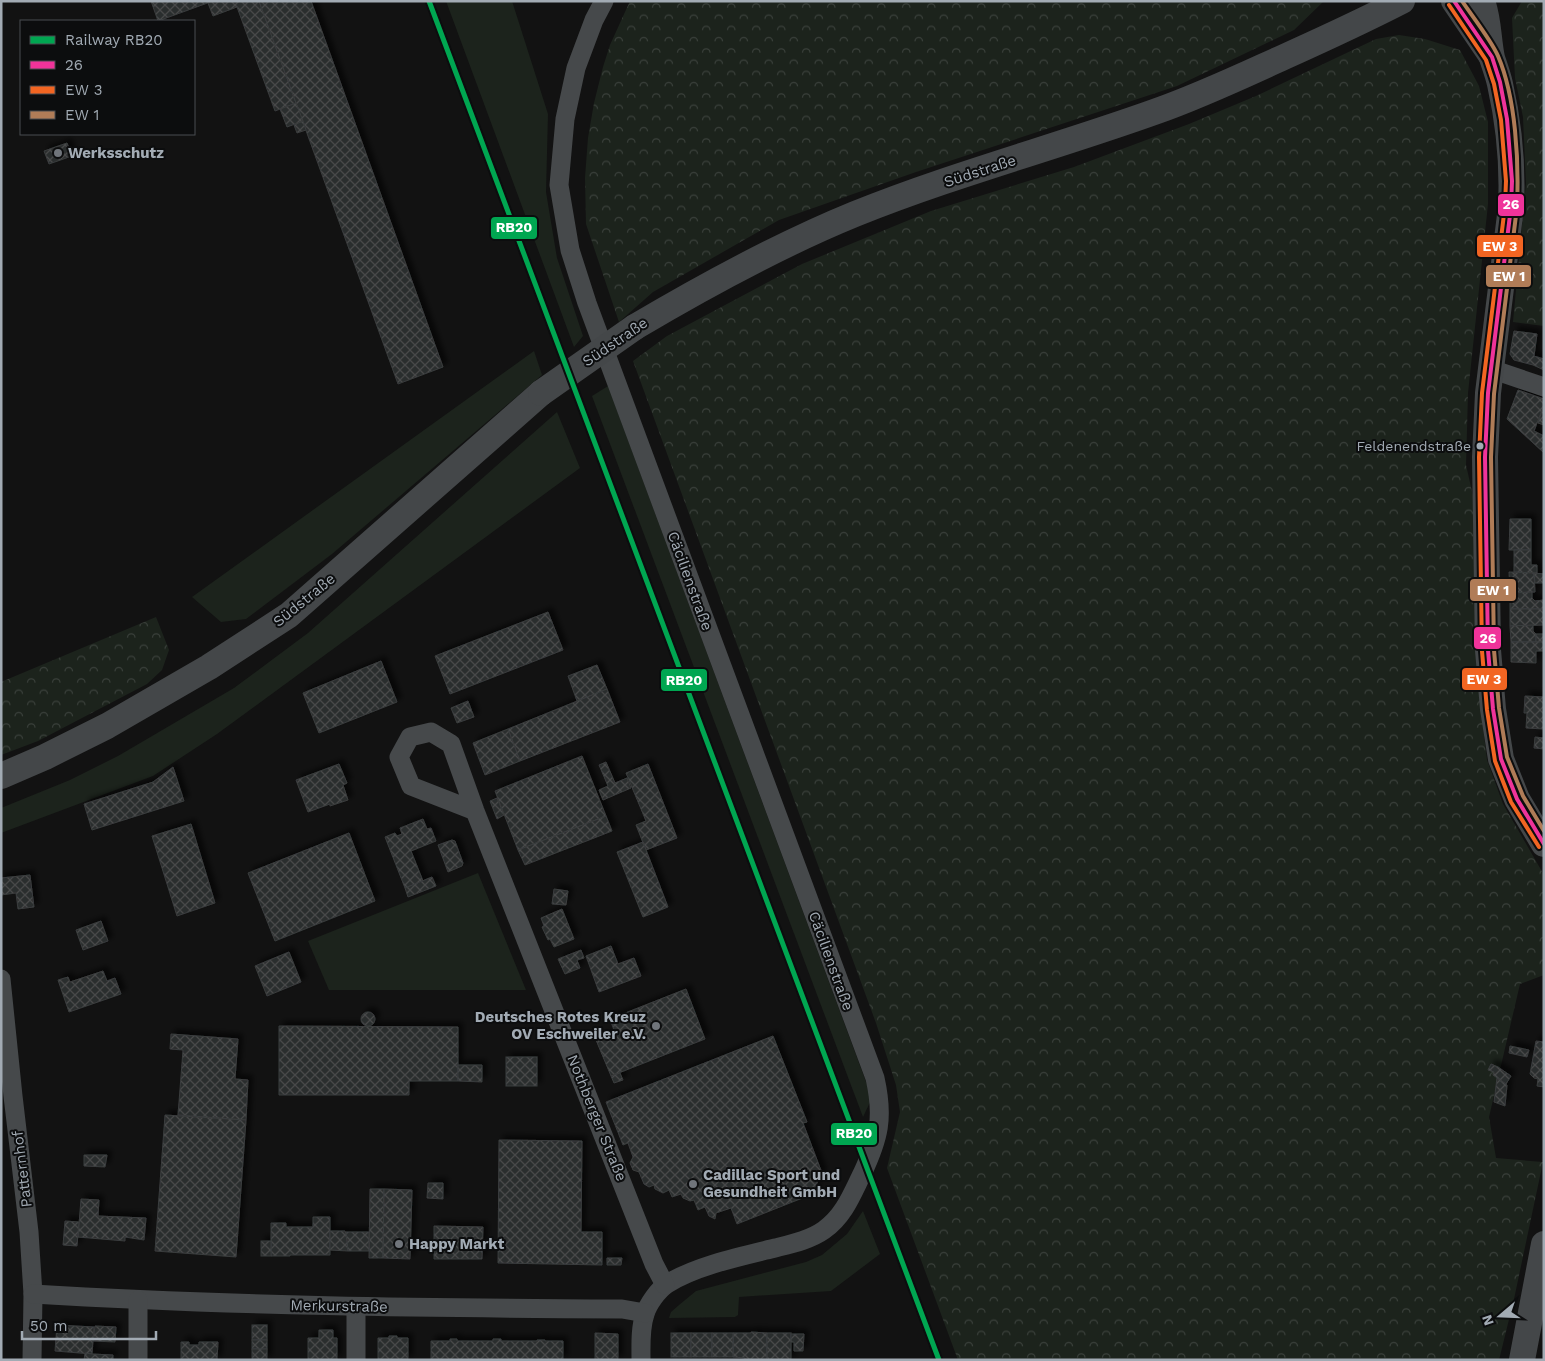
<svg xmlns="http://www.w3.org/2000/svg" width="1545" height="1361" font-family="'Work Sans',sans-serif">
<defs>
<pattern id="forest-crowns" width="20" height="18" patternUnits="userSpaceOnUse" patternTransform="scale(1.25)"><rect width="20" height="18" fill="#1c231c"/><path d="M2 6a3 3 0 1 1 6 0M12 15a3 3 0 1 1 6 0" fill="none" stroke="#3a403b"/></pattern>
<pattern id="building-cross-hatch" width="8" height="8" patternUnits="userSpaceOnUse" patternTransform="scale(1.25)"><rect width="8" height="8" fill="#2c2d2e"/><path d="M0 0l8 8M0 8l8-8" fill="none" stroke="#47494a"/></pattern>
<filter id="shadow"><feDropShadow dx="4.5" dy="-4.5" stdDeviation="2.5" flood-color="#0009"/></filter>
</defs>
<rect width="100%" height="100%" fill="#121212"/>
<!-- green -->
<g fill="#1c231c">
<path d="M446,1H512L548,114L546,192L557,258L583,336L574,347Z"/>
<path d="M534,351L542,375L332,554L246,619L221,622L192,597Z"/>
<path d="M608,386L872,1098L863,1117L592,396Z"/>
<path d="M557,412L580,468L217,734L153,776L1,833V808L70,780L118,756L234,688L308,633Z"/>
<path d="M478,873L526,990H329L308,941Z"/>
<path d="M863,1211L880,1254L831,1291L739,1297L738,1315L735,1317L669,1318L671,1312L679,1305L696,1291L806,1262L822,1255L847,1234Z"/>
</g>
<!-- forest -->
<g fill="url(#forest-crowns)">
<path d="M630,1H1324L1294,30L1177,86L916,172L779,220L653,292L619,322L586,224L585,178L588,138L594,103L603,67L610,45Z"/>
<path d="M1522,1H1544V326L1513,322L1526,183L1523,117L1515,78L1512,18Z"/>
<path d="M1399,35L1425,39L1460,50L1479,86L1488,122V204L1468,393L1466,465L1476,509L1481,711L1487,760L1503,804L1544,875V975L1520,984L1489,1117L1496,1158L1543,1162L1514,1299L1499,1360H958L887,1168L900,1112L896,1085L876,1023L633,361L667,336L802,264L931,211L1074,167L1189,124L1256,96L1376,39Z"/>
<path d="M156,617L169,650L162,670L147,684L38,741L1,755V682Z"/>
</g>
<!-- building -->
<g fill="url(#building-cross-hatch)" stroke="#3a3d3e" filter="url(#shadow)">
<path d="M151,1H213L158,21Z"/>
<path d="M213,1H259L296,103L275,111L237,7L213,16L208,3Z"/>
<path d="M259,1H311L443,367L398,384Z"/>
<path d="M296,103L303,121L287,127L280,109Z"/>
<path d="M303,121L306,130L297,133L294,125Z"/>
<path d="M67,143L72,156L49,164L44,151Z"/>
<path d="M1514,331L1537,334L1534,356L1544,359V370L1533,365L1514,360L1510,354Z"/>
<path d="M1518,390L1544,399V405L1534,431L1544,436V453L1507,419Z"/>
<path d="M1544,405V425L1538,423Z"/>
<path d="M1510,519H1531V550H1509Z"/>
<path d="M1514,550H1531V565H1537V573L1514,572Z"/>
<path d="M1509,572L1534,573L1535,592L1510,593Z"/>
<path d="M1534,573L1544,574V583H1535Z"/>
<path d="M1532,592V598L1535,601L1544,600V609H1510V593Z"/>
<path d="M1510,609H1544V625L1510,626Z"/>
<path d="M548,612L563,650L450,694L435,656Z"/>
<path d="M1533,625V631L1536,634V642H1511L1510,626Z"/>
<rect x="1536" y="634" width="8" height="8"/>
<path d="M1511,642H1544V651H1536V663L1511,662Z"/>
<path d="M381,661L397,702L319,733L303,693Z"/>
<path d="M597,665L607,689L577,701L568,676Z"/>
<path d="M607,689L620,722L520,761L508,729Z"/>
<path d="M1525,696L1544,697V729L1526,728L1527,713H1524Z"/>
<path d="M468,701L474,717L457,723L451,708Z"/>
<path d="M508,729L520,761L485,775L473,743Z"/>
<path d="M1535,737L1544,738V749L1534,748Z"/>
<path d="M582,756L606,816L518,850L495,791Z"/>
<path d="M606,762L615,783L627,778L631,788L603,800L599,790L608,786L599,765Z"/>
<path d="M339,764L347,783L343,785L348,800L330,806V804L308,812L296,780Z"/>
<path d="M648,764L677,838L646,850L636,825L646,821L626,773Z"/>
<path d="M173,767L184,801L92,830L84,804L153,782Z"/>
<path d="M497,798L504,815L497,819L490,801Z"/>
<path d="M606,816L612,831L525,865L518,850Z"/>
<path d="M423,819L427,829L431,828L436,841L411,851L423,881L405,888L385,837L395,833L397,836L402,834L400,828Z"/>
<path d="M191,824L215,903L177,916L152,836Z"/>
<path d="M349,833L375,901L275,941L248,873Z"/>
<path d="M452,840L455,841L463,863L462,866L448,872L438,845Z"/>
<path d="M643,842L668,907L643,917L617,852Z"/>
<path d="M30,875L34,907L18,909L16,893L1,895V878Z"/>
<path d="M432,877L436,886L408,897L405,888Z"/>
<path d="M554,889L568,891L566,905L552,904Z"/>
<path d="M562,909L574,939L554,947L550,939L548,940L542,927L544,926L541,918Z"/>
<path d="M101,921L108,941L83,950L76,930Z"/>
<path d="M611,946L618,964L634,958L641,976L599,992L586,956Z"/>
<path d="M581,950L584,958L577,960L580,968L565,974L558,959Z"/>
<path d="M289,952L301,982L267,996L255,966Z"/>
<path d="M103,971L107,981L115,978L121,994L69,1012L58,980L68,977L70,982Z"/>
<path d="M686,989L705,1039L611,1076L596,1040L615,1033L610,1019Z"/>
<circle cx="368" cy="1019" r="7"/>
<path d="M279,1026L458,1027V1081H409V1095H279Z"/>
<path d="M171,1034L238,1039L235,1079L248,1080L246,1120L178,1115L183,1050L170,1049Z"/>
<path d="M773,1036L807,1122L803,1123L822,1173L814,1189L803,1194L805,1197L737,1224L731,1208L716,1213L715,1219L709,1216L705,1207L698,1210L694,1200L690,1201L683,1198L681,1194L672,1197L669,1190L663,1193L655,1189L654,1185L649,1187L644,1184L639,1172L633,1170L630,1163L633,1157L628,1143L623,1145L606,1102Z"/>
<path d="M1536,1041L1544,1042V1087L1537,1086L1538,1079L1534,1078L1530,1074Z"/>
<path d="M1510,1046L1529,1050L1527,1057L1509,1053Z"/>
<rect x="506" y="1057" width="31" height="29"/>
<path d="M1491,1064L1498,1067L1511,1076L1506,1084L1493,1075L1494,1072L1488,1070Z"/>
<path d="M458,1065H482V1082L458,1081Z"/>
<path d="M620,1073L623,1080L614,1083L611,1076Z"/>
<path d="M1497,1078L1507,1085L1505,1106L1494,1102Z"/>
<path d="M165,1115L246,1120L236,1257L155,1251Z"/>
<path d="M499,1140L582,1141L581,1232H602V1265L498,1263Z"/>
<path d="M84,1155H107L105,1167L84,1166Z"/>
<path d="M428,1183H443V1199L427,1198Z"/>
<path d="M370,1189H384L383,1258H369Z"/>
<path d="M384,1189L412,1190L410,1259L383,1258Z"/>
<path d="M81,1199L99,1200L98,1216L146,1218L144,1240L125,1237V1241L78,1237Z"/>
<path d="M313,1217H330V1255H290V1256H271V1223H286V1227H313Z"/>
<path d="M65,1221L79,1222L77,1246L63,1245Z"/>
<path d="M434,1226L483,1227L482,1259H434Z"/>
<path d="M330,1231H345L348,1240V1251L330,1250Z"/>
<path d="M346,1232H369V1251H348Z"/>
<rect x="261" y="1241" width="10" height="15"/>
<path d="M607,1258H622L621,1265H607Z"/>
<path d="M57,1325L94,1327L92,1354L55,1351Z"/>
<rect x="252" y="1325" width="15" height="15"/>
<path d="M95,1326L116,1327L115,1342L93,1341Z"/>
<path d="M319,1330H333V1338H337V1360H308V1338H319Z"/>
<path d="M751,1332L767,1333V1360H745V1358L733,1357V1333H751Z"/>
<path d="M595,1333L618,1334V1360H595Z"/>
<rect x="671" y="1333" width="20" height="24"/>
<rect x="691" y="1333" width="21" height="24"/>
<rect x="712" y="1333" width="21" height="24"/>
<rect x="767" y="1333" width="24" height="27"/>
<path d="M791,1334H804L803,1351H794V1342H791Z"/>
<path d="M389,1336H397V1338H408V1360H378V1338H389Z"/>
<path d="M450,1339H457V1341H493V1339H501V1341H537V1340H545V1341H563V1360H431V1341H450Z"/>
<rect x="252" y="1340" width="15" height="9"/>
<path d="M181,1342H189V1345H199V1342H218L217,1360H181Z"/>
<rect x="252" y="1349" width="15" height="11"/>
<path d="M85,1353L92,1354L113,1355V1360H84Z"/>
</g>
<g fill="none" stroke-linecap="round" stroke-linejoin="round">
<!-- street -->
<g stroke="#46494b" stroke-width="19">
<path d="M604,1L594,20L576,68L565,119L559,185L570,250L587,303L875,1078C884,1118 879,1138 862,1174C852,1194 844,1216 824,1230C810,1240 791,1244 775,1248C742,1256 695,1266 667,1284C658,1290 648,1304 645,1314C640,1328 641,1346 641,1360"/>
<path d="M1491,369L1544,387"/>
<path d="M475,811L411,786L399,757L410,737L431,732L451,744L475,811L654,1264L665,1285"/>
<path d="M1,979L13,1096L29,1232L33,1294L32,1360"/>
<path d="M33,1294C229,1306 426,1308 622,1309L645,1313"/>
<path d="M138,1300V1360"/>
<path d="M356,1360V1307"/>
</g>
<!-- secondary -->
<g stroke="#444749" stroke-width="26">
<path d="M1454,1L1490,54"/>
<path d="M1482,1C1489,20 1488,39 1492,58C1495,67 1498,75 1500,84C1509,124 1513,166 1511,207L1488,393L1485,457L1488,650L1493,709L1501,759L1517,799L1544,844"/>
<path d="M635,327C706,285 779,245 855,214C954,174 1057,147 1157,111C1200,96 1242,76 1284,57C1324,39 1363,21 1402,1"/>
<path d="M1,776L45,757L107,726L209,667L289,615L541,393"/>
<path d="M1522,1360L1544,1244"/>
</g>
<!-- secondary-bridge -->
<path stroke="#444749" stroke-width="26" d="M541,393L635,327"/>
<!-- bus-1 casing -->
<g stroke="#0c0d0e" stroke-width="8">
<path id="bus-1" d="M1454,1L1492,57L1500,82L1507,119L1512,181L1511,207L1488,393L1485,457L1488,650L1493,709L1501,759L1517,799L1544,844"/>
</g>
<!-- bus-2 casing -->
<g stroke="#0c0d0e" stroke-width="8">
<path id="bus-2" d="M1449,5L1486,60L1494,84L1501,120L1506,181L1505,206L1482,393L1479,457L1482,651L1487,710L1495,761L1511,802L1539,847"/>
</g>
<!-- bus-3 casing -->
<g stroke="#0c0d0e" stroke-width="8">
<path id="bus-3" d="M1462,1C1472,16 1491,40 1498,56C1516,98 1519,162 1517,207L1494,394L1491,457L1494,650L1499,708L1507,757L1523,796L1544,831"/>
</g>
<!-- bus-1 -->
<use href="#bus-1" stroke="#ef339a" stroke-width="4"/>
<!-- bus-2 -->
<use href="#bus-2" stroke="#f26522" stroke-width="4"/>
<!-- bus-3 -->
<use href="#bus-3" stroke="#b07c57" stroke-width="4"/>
<!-- rail-1 casing -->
<g stroke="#0c0d0e" stroke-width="9">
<path id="rail-1" d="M429,1L939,1360"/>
</g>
<!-- rail-1 -->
<use href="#rail-1" stroke="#00a651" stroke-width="5"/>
</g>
<!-- markers -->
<g fill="#70757b" stroke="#0c0d0e" stroke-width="2">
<circle cx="58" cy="153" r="5"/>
<circle cx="656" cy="1026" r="5"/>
<circle cx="693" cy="1184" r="5"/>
<circle cx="399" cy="1244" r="5"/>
</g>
<circle fill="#a2abb4" stroke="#0c0d0e" stroke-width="2" cx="1480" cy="446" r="4.5"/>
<g text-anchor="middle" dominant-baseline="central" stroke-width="4" stroke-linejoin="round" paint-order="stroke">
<!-- bus labels -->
<g font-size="14" fill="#a2abb4" stroke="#0c0d0e" text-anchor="end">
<text x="1471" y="446">Feldenendstraße</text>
</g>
<!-- poi labels -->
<g font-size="15" font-weight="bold" fill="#a2abb4" stroke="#0c0d0e" text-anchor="start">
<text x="68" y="153">Werksschutz</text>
<text x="646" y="1017" text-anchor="end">Deutsches Rotes Kreuz<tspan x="646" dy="17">OV Eschweiler e.V.</tspan></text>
<text x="703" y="1175">Cadillac Sport und<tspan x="703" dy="17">Gesundheit GmbH</tspan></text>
<text x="409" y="1244">Happy Markt</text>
</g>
<!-- street labels -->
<g font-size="15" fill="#a2abb4" stroke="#0c0d0e">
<text transform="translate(980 171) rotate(-18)">Südstraße</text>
<text transform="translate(615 342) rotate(-34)">Südstraße</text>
<text transform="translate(690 581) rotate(70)">Cäcilienstraße</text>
<text transform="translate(304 600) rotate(-39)">Südstraße</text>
<text transform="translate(831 961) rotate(70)">Cäcilienstraße</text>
<text transform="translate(597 1118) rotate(68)">Nothberger Straße</text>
<text transform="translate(22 1169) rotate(-97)">Patternhof</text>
<text transform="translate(339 1306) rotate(1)">Merkurstraße</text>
</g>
</g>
<g stroke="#0c0d0e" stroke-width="2">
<rect x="1497" y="193" width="28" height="24" rx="5" fill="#ef339a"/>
<rect x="490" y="216" width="48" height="24" rx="5" fill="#00a651"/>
<rect x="1476" y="234" width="48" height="24" rx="5" fill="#f26522"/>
<rect x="1485" y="264" width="47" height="24" rx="5" fill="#b07c57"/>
<rect x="1469" y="578" width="48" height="24" rx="5" fill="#b07c57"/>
<rect x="1473" y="626" width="29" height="24" rx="5" fill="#ef339a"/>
<rect x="1461" y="667" width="47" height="24" rx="5" fill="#f26522"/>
<rect x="660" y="668" width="48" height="24" rx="5" fill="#00a651"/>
<rect x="830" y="1122" width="48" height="24" rx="5" fill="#00a651"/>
</g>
<g font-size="14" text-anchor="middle" font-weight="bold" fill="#fff">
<text x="1511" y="209">26</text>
<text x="514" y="232">RB20</text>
<text x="1500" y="251">EW 3</text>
<text x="1509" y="281">EW 1</text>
<text x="1493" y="595">EW 1</text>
<text x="1488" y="643">26</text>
<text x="1484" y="684">EW 3</text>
<text x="684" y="685">RB20</text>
<text x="854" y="1138">RB20</text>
</g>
<!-- border -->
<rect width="1545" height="1361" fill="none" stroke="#a2abb4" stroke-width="5"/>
<!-- legend -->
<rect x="20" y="20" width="175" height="115" fill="#0c0d0e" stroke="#484c50"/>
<rect x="30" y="36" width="25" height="8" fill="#00a651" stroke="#484c50"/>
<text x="65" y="45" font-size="15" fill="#a2abb4">Railway RB20</text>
<rect x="30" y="61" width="25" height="8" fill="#ef339a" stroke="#484c50"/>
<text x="65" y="70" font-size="15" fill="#a2abb4">26</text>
<rect x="30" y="86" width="25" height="8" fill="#f26522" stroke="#484c50"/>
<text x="65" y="95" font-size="15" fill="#a2abb4">EW 3</text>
<rect x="30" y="111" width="25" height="8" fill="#b07c57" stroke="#484c50"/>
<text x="65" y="120" font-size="15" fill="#a2abb4">EW 1</text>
<!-- north arrow -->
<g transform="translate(1500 1316) rotate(251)" stroke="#0c0d0e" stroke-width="4" paint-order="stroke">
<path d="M0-4L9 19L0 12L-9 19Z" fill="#a2abb4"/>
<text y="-8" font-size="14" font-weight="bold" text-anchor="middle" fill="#a2abb4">N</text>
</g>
<!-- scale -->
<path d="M22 1331v8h134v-8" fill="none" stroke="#a2abb4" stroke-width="2.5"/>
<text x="30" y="1331" font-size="15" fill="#a2abb4" stroke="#0c0d0e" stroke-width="4" paint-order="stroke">50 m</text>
</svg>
